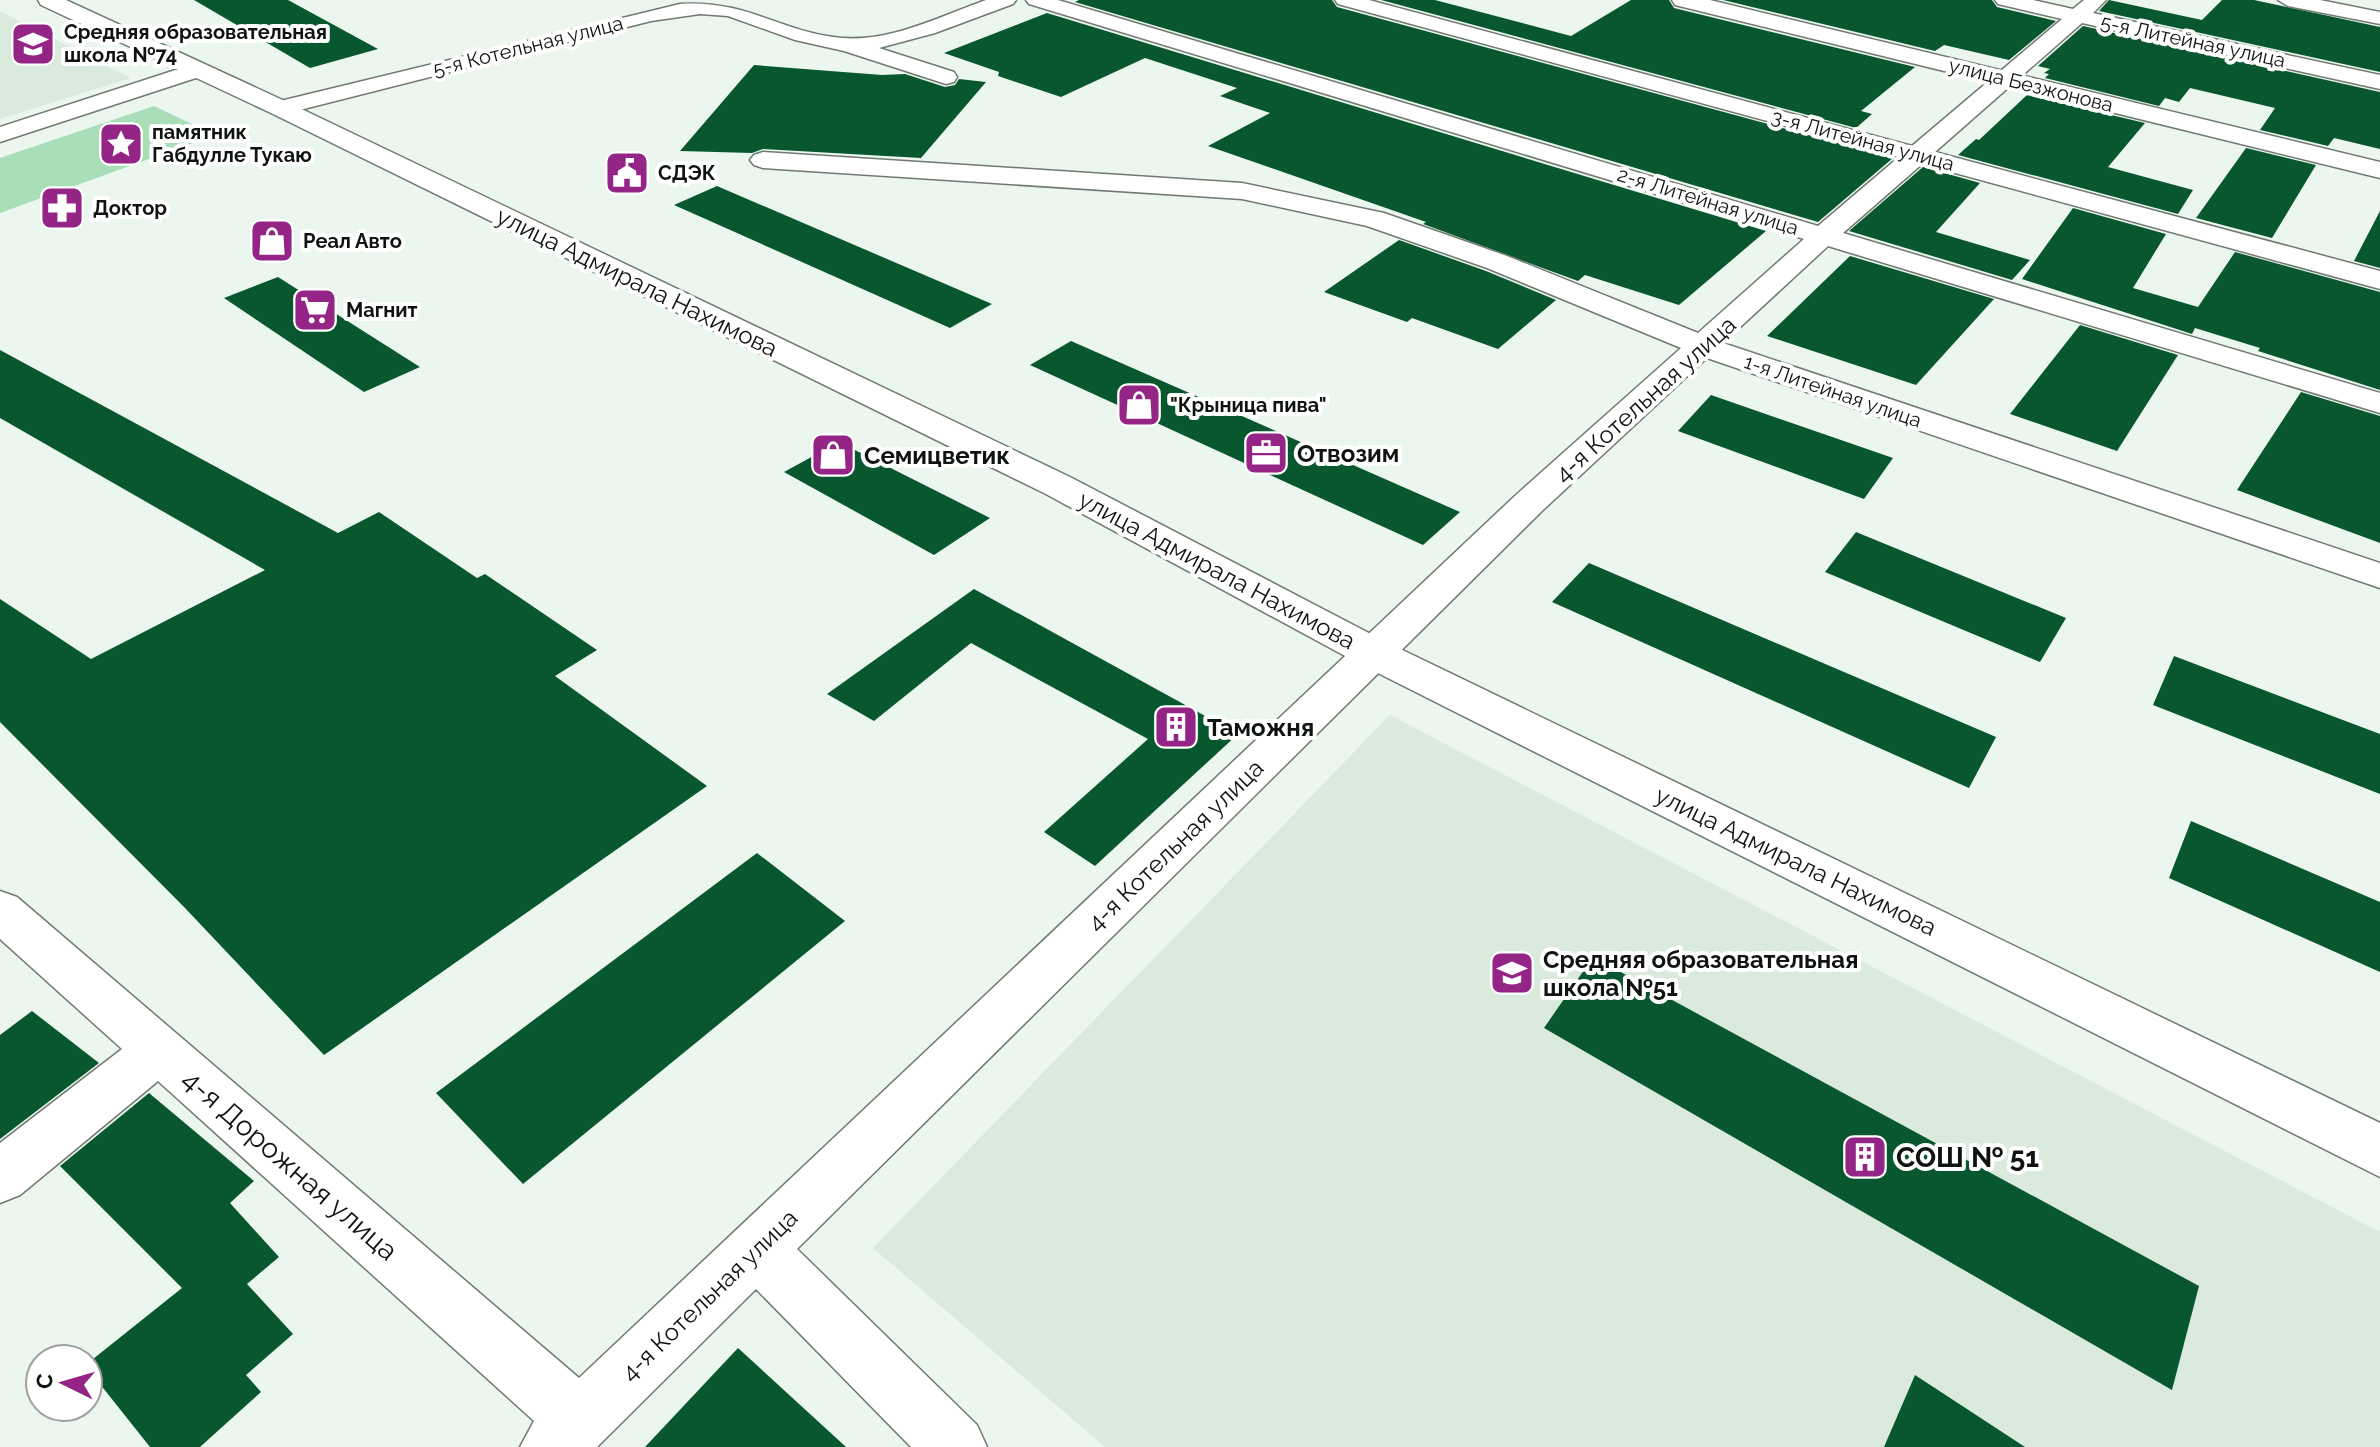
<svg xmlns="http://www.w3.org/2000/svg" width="2380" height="1447" font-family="Raleway,sans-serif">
<rect width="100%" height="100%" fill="#ebf6ee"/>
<!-- built -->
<g fill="#daebde">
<path d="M0,11L131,78L0,119Z"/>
<path d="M1390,715L2380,1232V1447H1105L873,1248Z"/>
</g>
<!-- green -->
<path fill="#a9deb9" d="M154,106L215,135L0,213V158Z"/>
<!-- building -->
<g fill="#09572f">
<path d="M194,0H288L378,49L310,68Z"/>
<path d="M1079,0H1332L1337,7L1893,158L1818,222L1075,2Z"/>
<path d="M1381,0H1435L1571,36L1631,0H1669L1674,8L1915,67L1861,111L1872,114L1856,128Z"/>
<path d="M1723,0H1992L1997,7L2056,21L2009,60L1944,45L1935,51Z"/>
<path d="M2109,0L2202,20L2222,0H2254L2380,27V72L2099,11Z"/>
<path d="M1047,13L1766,231L1679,305L1585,275L1578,281L1423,224L1426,222L1208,146L1270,113L1220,96L1237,88L1145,58L1061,97L998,76L999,72L944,53Z"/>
<path d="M2083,26L2380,92V149L2334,138L2328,146L2260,130L2275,108L2190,88L2179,102L2165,98L2159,106L2045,78L2049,74L2044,73L2050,69L2038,66Z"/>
<path d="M754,65L882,75L905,74L945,87L955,85L959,79L986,82L921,158L763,149L752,153L680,151Z"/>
<path d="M2027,95L2145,123L2108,167L2193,190L2178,214L1958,155L1976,139L1979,140Z"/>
<path d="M2246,148L2316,165L2272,238L2196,218Z"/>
<path d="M1923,167L1980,183L1936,232L2030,260L2012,280L1849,231Z"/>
<path d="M717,186L992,304L950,328L674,205Z"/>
<path d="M2073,208L2166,234L2133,288L2198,307L2235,252L2380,292V390L2258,351L2260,348L2195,328L2192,334L2022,279Z"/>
<path d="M2380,211V268L2354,261Z"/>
<path d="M1399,240L1486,271L1556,300L1498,349L1412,318L1407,322L1324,292Z"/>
<path d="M1850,256L1994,299L1916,385L1767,336Z"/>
<path d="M278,277L420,367L364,392L224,298Z"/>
<path d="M2080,325L2178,355L2117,451L2010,414Z"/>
<path d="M1071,341L1460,512L1423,545L1030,365Z"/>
<path d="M0,350L338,533L379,512L477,578L485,574L597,650L555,676L707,786L324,1055L185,908L0,722V599L91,659L265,570L0,418Z"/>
<path d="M2301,392L2380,416V543L2237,490Z"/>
<path d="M1711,395L1893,458L1864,499L1678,431Z"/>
<path d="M839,442L990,518L934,555L784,472Z"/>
<path d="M1856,532L2066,618L2040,662L1825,572Z"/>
<path d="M1589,563L1996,737L1969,788L1552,602Z"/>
<path d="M974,589L1238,734L1095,866L1044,832L1148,739L971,643L874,721L827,694Z"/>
<path d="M2174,656L2380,734V794L2153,705Z"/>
<path d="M2191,821L2380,902V972L2169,878Z"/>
<path d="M757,853L845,921L523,1184L436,1093Z"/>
<path d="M1593,957L2199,1286L2172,1390L1544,1028Z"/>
<path d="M32,1011L99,1063L0,1139V1035Z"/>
<path d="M149,1093L254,1181L230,1203L279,1257L247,1284L293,1334L246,1375L261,1392L200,1447H150L88,1369V1363L182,1288L60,1166Z"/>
<path d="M738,1348L846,1447H645Z"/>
<path d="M1915,1375L2025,1447H1884Z"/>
</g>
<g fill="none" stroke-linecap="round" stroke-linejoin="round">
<!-- minor casing -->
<g stroke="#707972" stroke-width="3">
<g id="minor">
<path d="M986,0H1016L1013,4L935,33L879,48L954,72L957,77L954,82L946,84L844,51L795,40L728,16L700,14L651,21L280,115L272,113L268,108L272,103L680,4C745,0 776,29 833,37C886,45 938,17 986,0Z"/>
<path d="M1026,0H1058L1818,226L1899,157L1338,4L1335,0H1369L1912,146L2062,19L1998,4L1995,0H2033L2073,9L2084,0H2106L2093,13L2380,75V89L2082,23L1935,152L2380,271V289L1922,164L1843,233L2380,393V413L1828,246L1723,343L2380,563V588L1707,358L1543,510L797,1249L977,1425L987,1447H911L756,1289L597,1447H520L534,1421L158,1081L20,1195L0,1203V1143L122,1049L0,939V891L17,897L579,1378L1517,494L1681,348L1487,268L1367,226L1242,199L763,168L754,165L750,160L754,155L763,152L1242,183L1384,213L1507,256L1698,333L1804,239L1029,4Z"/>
<path d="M2278,0H2320L2380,12V24L2288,6Z"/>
<path d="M197,63L205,65L208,70L205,75L0,142V127Z"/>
</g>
</g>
<!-- tertiary casing -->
<g stroke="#707972" stroke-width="3">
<path id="tertiary" d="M1672,0H1710L2380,162V178L1675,5Z"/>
</g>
<!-- secondary casing -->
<g stroke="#707972" stroke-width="3">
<path id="secondary" d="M38,0H66L289,103L1070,477L1388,643L2380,1123V1177L1358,663L1044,493L271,113L41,5Z"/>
</g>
<!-- minor -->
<use href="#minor" fill="#fff" fill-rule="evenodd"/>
<!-- tertiary -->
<use href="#tertiary" fill="#fff" fill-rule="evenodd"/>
<!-- secondary -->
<use href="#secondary" fill="#fff" fill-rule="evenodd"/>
</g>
<!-- icons -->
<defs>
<g id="school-square" transform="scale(2.3)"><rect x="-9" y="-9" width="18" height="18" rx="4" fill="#942485" stroke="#fff"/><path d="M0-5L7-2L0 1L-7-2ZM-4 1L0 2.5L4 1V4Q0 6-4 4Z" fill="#fff"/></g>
<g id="sight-square" transform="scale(2.3)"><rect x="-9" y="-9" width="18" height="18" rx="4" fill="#942485" stroke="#fff"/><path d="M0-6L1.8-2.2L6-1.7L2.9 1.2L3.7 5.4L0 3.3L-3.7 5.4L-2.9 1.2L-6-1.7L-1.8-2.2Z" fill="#fff"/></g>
<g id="civic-square" transform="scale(2.3)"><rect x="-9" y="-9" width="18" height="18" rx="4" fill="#942485" stroke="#fff"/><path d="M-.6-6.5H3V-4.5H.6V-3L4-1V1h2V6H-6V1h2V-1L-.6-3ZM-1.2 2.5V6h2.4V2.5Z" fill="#fff"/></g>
<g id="pharmacy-square" transform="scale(2.3)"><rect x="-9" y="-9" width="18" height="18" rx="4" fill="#942485" stroke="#fff"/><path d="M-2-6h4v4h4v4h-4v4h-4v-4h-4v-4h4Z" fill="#fff"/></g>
<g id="shop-square" transform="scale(2.3)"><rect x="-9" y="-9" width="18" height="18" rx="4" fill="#942485" stroke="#fff"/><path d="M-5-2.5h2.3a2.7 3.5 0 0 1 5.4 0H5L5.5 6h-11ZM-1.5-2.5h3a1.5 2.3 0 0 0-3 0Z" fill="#fff"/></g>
<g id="supermarket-square" transform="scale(2.3)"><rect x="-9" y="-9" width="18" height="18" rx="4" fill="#942485" stroke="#fff"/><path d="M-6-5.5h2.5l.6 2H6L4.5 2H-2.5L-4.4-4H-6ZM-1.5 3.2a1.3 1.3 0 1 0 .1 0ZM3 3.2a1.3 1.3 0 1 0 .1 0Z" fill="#fff"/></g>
<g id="office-square" transform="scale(2.3)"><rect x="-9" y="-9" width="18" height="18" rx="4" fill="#942485" stroke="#fff"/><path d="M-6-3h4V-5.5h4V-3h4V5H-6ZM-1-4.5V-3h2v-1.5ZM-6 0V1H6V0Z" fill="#fff"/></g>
<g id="building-square" transform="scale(2.3)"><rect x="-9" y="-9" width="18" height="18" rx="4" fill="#942485" stroke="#fff"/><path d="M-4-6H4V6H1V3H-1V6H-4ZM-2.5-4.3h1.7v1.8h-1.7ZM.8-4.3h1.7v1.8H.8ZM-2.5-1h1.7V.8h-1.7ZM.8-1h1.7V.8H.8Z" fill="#fff"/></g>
</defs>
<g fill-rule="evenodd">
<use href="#school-square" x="33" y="44"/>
<use href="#sight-square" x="121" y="144"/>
<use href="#civic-square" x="627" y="173"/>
<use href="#pharmacy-square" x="62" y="208"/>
<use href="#shop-square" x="272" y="241"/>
<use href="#supermarket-square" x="315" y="310"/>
<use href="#shop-square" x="1139" y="405"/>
<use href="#office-square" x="1266" y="453"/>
<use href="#shop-square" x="833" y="455"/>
<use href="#building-square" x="1176" y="727"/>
<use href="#school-square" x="1512" y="973"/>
<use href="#building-square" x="1865" y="1157"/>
</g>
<g text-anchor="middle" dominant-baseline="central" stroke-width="8" stroke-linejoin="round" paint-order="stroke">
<!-- far-poi labels -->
<g font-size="20" font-weight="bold" fill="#101411" stroke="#fff" text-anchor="start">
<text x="64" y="32">Средняя образовательная<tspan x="64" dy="23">школа №74</tspan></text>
<text x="152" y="132">памятник<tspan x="152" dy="23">Габдулле Тукаю</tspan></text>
<text x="658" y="173">СДЭК</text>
<text x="93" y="208">Доктор</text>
<text x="303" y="241">Реал Авто</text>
<text x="346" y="310">Магнит</text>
<text x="1170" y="405">"Крыница пива"</text>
</g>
<!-- far-street labels -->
<g font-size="20" fill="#101411" stroke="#fff">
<text transform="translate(2193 41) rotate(12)">5-я Литейная улица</text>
<text transform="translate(528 46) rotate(-14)">5-я Котельная улица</text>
<text transform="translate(2031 85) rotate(14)">улица Безжонова</text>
<text transform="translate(1863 140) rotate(15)">3-я Литейная улица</text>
<text transform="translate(1708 201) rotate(17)">2-я Литейная улица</text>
<text transform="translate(1833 391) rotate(19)">1-я Литейная улица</text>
</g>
<!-- street labels -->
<g font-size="24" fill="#101411" stroke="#fff">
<text transform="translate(637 282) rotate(26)">улица Адмирала Нахимова</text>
<text transform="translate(1645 399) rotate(-42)">4-я Котельная улица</text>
<text transform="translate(1217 570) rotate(28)">улица Адмирала Нахимова</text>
<text transform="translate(1175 845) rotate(-44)">4-я Котельная улица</text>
<text transform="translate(1796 861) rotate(26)">улица Адмирала Нахимова</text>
<text transform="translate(709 1295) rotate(-44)">4-я Котельная улица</text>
</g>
<!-- poi labels -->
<g font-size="24" font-weight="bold" fill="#101411" stroke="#fff" text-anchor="start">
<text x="1297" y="453">Отвозим</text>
<text x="864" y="455">Семицветик</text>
<text x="1207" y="727">Таможня</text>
<text x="1543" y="959">Средняя образовательная<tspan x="1543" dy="28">школа №51</tspan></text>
</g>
<!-- near-poi labels -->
<g font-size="28" font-weight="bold" fill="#101411" stroke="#fff" text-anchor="start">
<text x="1896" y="1157">СОШ № 51</text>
</g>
<!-- near-street labels -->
<g font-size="28" fill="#101411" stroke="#fff">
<text transform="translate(290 1165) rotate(41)">4-я Дорожная улица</text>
</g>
</g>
<!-- north arrow -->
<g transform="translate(64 1383) rotate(275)"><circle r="38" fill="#ffffff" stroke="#9fa1a0" stroke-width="2"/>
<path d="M0-6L14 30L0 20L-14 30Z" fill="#942485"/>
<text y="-12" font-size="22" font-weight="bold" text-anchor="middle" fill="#101411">С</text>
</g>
</svg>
